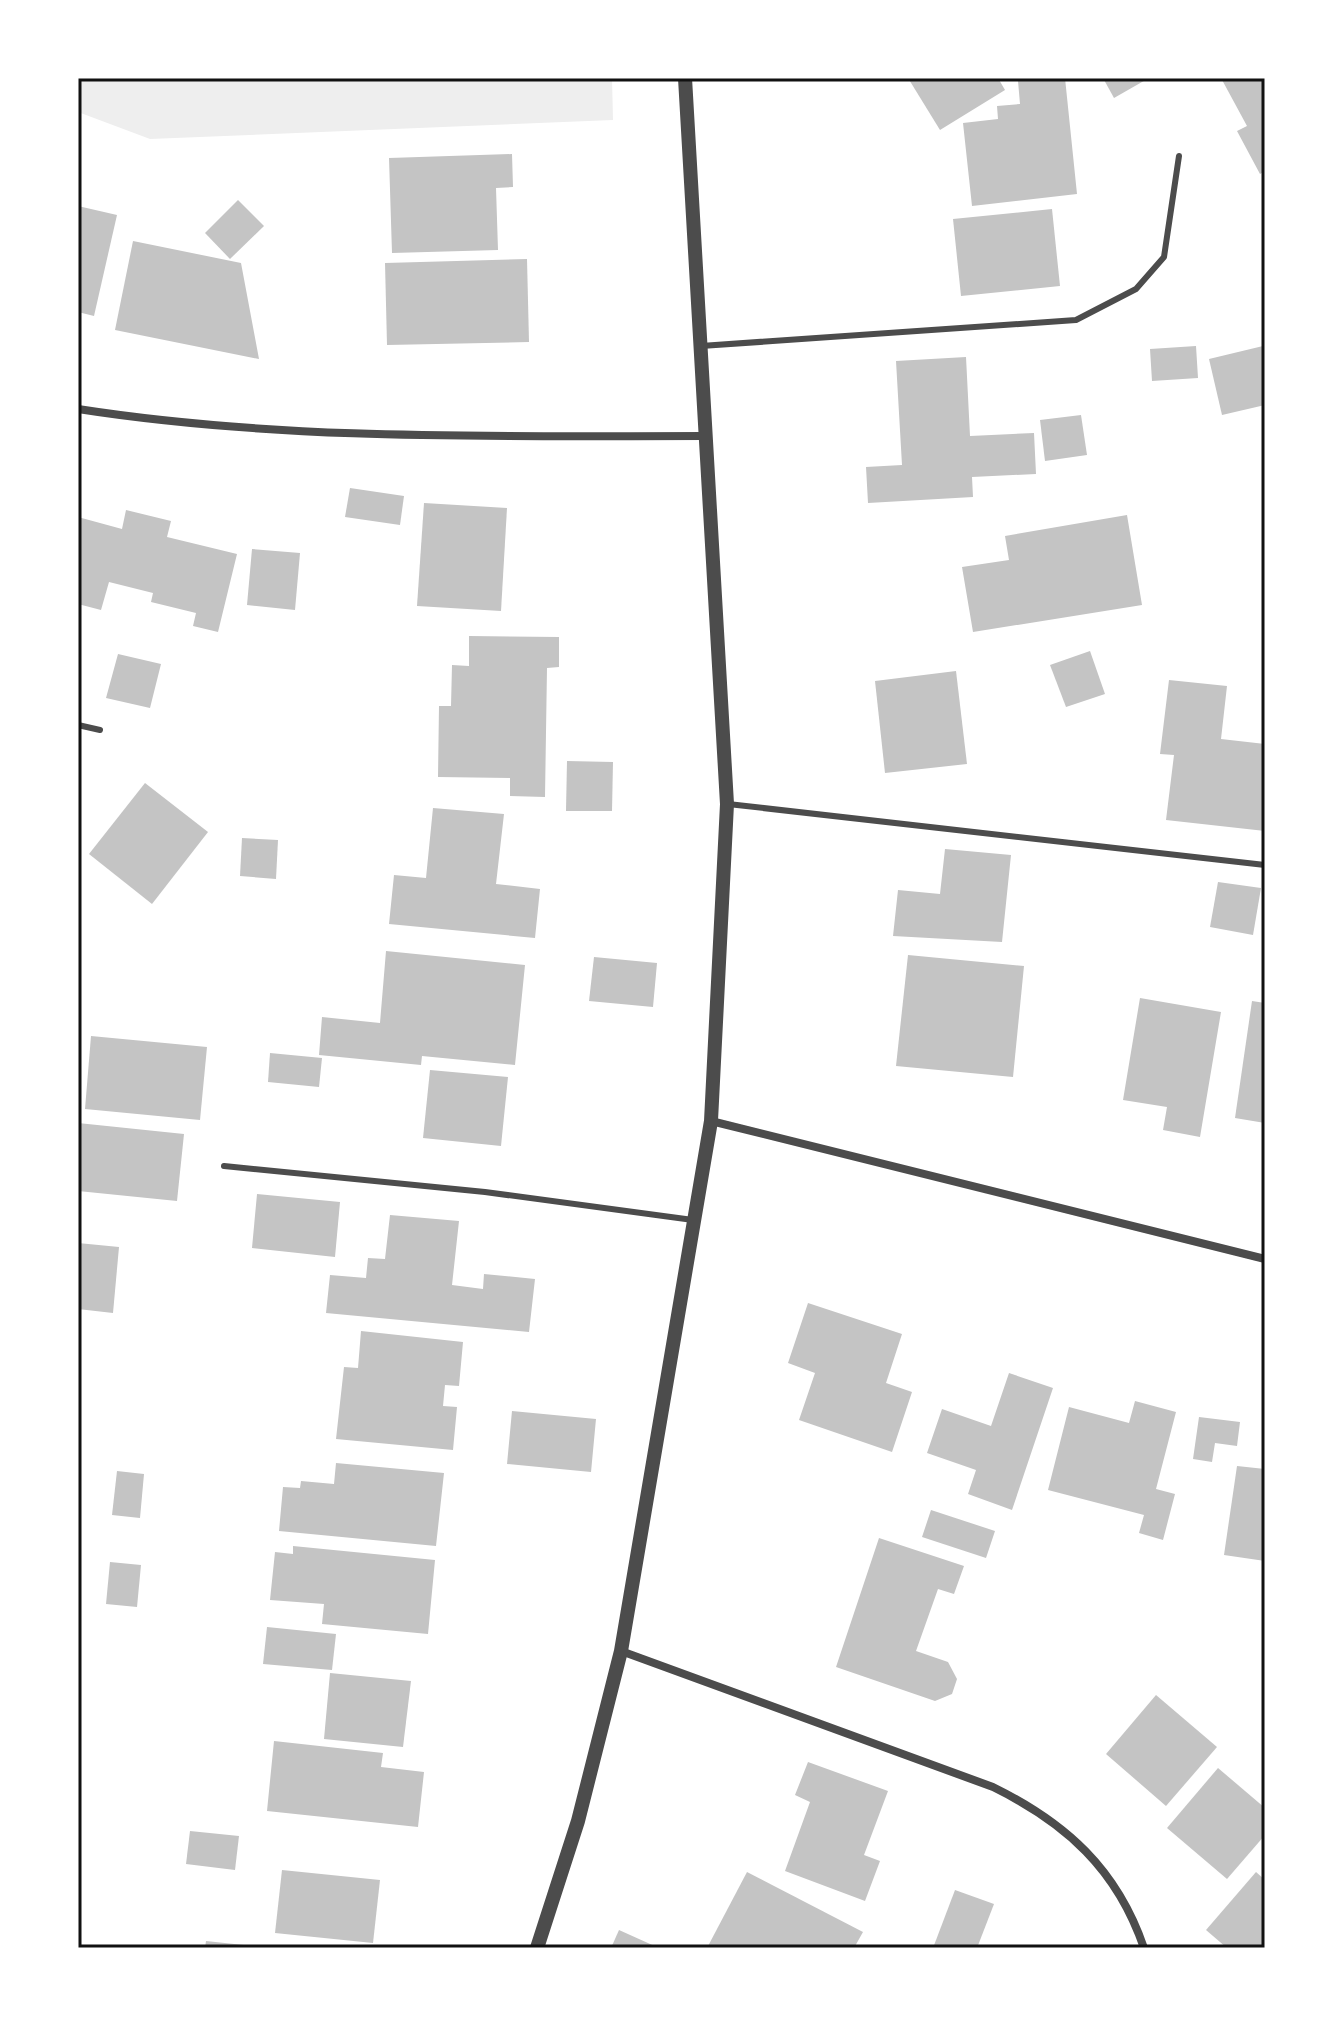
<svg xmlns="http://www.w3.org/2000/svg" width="1343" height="2026" font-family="Inter,sans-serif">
<rect width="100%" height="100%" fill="#fff"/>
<!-- green -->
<path fill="#eee" d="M78,78H612L613,120L150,139L78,112Z"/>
<!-- building -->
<g fill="#c4c4c4">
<path d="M908,78H998L1005,90L940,130Z"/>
<path d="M1065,78L1077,194L972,206L963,123L998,119L997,106L1020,104L1018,81Z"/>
<path d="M1103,78H1149L1114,98Z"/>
<path d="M1221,78H1265V171L1260,174L1237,131L1247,126Z"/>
<path d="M512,154L513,187L496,188L498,250L392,253L389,158Z"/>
<path d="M238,200L264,226L230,259L205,233Z"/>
<path d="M78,206L117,215L94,316L78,312Z"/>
<path d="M1052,209L1060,286L961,296L953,219Z"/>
<path d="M133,241L241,263L259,359L115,330Z"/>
<path d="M527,259L529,342L387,345L385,263Z"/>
<path d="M1196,346L1198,378L1152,381L1150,349Z"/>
<path d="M1263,346L1265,405L1222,415L1209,359Z"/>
<path d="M966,357L970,436L1034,433L1036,474L972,477L973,497L868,503L866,467L902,465L896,361Z"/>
<path d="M1081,415L1087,455L1045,461L1040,420Z"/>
<path d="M350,488L404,496L400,525L345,517Z"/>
<path d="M424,503L507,508L501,611L417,606Z"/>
<path d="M126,510L171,521L167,537L237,554L218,632L193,626L196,613L151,602L153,593L109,582L101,610L78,604V517L122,529Z"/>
<path d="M1127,515L1142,605L973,632L962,567L1009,560L1005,536Z"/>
<path d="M252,549L300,553L295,610L247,605Z"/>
<path d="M469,636L559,637V667L547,668L545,797L510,796V778L438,777L439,706H451L452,665L469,666Z"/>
<path d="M1090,651L1105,694L1066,707L1050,665Z"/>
<path d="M118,654L161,664L150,708L106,698Z"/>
<path d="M956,671L967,764L885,773L875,681Z"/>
<path d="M1169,680L1227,686L1221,739L1265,744V831L1166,820L1174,755L1160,754Z"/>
<path d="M567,761L613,762L612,811H566Z"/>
<path d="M145,783L208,832L152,904L89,854Z"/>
<path d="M433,808L504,814L496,884L540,889L535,938L389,924L394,875L426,878Z"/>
<path d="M242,838L278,840L276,879L240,876Z"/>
<path d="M945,849L1011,855L1002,942L893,936L898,890L940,894Z"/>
<path d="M1218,882L1261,888L1253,935L1210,927Z"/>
<path d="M386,951L525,965L515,1065L422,1056L421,1065L319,1055L322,1017L380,1023Z"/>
<path d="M908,955L1024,966L1013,1077L896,1066Z"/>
<path d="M594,957L657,963L653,1007L589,1001Z"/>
<path d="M1140,998L1221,1012L1200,1137L1163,1130L1167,1107L1123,1100Z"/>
<path d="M1252,1001L1265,1003V1123L1235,1118Z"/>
<path d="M91,1036L207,1047L200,1120L85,1109Z"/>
<path d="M270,1053L322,1058L319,1087L268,1082Z"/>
<path d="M430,1070L508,1077L501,1146L423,1138Z"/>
<path d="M78,1123L184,1134L177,1201L78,1191Z"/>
<path d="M257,1194L340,1202L335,1257L252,1248Z"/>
<path d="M390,1215L459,1221L452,1285L483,1289L484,1274L535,1279L529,1332L326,1313L330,1275L366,1278L368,1258L385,1259Z"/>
<path d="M78,1243L119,1247L113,1313L78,1309Z"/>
<path d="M808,1303L902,1334L886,1383L912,1392L892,1452L799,1420L815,1373L788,1363Z"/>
<path d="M361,1331L463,1342L459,1386L445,1385L443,1406L457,1407L453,1450L336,1439L344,1367L358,1368Z"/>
<path d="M1009,1373L1053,1388L1012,1510L968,1494L976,1470L927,1453L942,1409L991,1426Z"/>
<path d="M1135,1401L1176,1412L1156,1489L1175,1494L1163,1540L1139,1533L1144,1515L1048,1490L1069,1407L1129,1423Z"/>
<path d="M512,1411L596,1419L591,1472L507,1464Z"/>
<path d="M1199,1417L1240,1422L1237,1446L1215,1443L1212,1462L1193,1459Z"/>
<path d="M336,1463L444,1473L436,1546L279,1531L283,1487L300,1488L301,1481L334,1484Z"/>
<path d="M1237,1466L1265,1469V1561L1224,1555Z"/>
<path d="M117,1471L144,1474L140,1518L112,1515Z"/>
<path d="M931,1510L995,1531L986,1558L922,1537Z"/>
<path d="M879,1538L964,1566L954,1594L938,1589L916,1651L948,1662L957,1679L952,1694L935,1701L836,1667Z"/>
<path d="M293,1546L435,1560L428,1634L322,1624L324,1604L270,1600L275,1552L293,1554Z"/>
<path d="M110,1562L141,1565L137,1607L106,1604Z"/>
<path d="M267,1627L336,1634L332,1670L263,1664Z"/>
<path d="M330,1673L411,1681L403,1747L324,1739Z"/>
<path d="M1156,1695L1217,1747L1166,1806L1106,1754Z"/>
<path d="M274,1741L383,1753L381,1767L424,1772L418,1827L267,1811Z"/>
<path d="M808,1762L888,1791L864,1855L880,1861L865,1901L785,1871L810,1802L795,1795Z"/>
<path d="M1218,1768L1265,1808V1835L1227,1879L1167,1828Z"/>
<path d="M190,1831L239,1836L235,1870L186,1864Z"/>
<path d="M282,1870L380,1880L373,1943L275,1933Z"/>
<path d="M747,1872L863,1932L854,1948H707Z"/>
<path d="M1256,1872L1265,1880V1948H1227L1206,1930Z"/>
<path d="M955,1890L994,1904L977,1948H933Z"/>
<path d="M619,1930L659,1948H611Z"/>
<path d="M206,1941L253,1946L252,1948H205Z"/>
</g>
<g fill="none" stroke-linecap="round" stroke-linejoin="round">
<!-- service -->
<g stroke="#4c4c4c" stroke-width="6">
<path d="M701,346L1076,320L1136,289L1164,257L1179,156"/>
<path d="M78,725L100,730"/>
<path d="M728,804L1265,865"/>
<path d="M224,1166L485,1192L693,1220"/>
</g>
<!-- minor -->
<g stroke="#4c4c4c" stroke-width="8">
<path d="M78,409C284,441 497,436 705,436"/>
<path d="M711,1121L1265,1259"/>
<path d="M621,1651L993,1787C1066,1823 1117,1869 1144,1948"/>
</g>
<!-- tertiary -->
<path stroke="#4c4c4c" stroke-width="14" d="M537,1948L578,1821L621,1651L711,1121L727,804L685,78"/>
</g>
<!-- border -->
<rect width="1343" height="2026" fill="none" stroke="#ffffff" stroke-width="160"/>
<rect x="80" y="80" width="1183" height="1866" fill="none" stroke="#111" stroke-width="3"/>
</svg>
